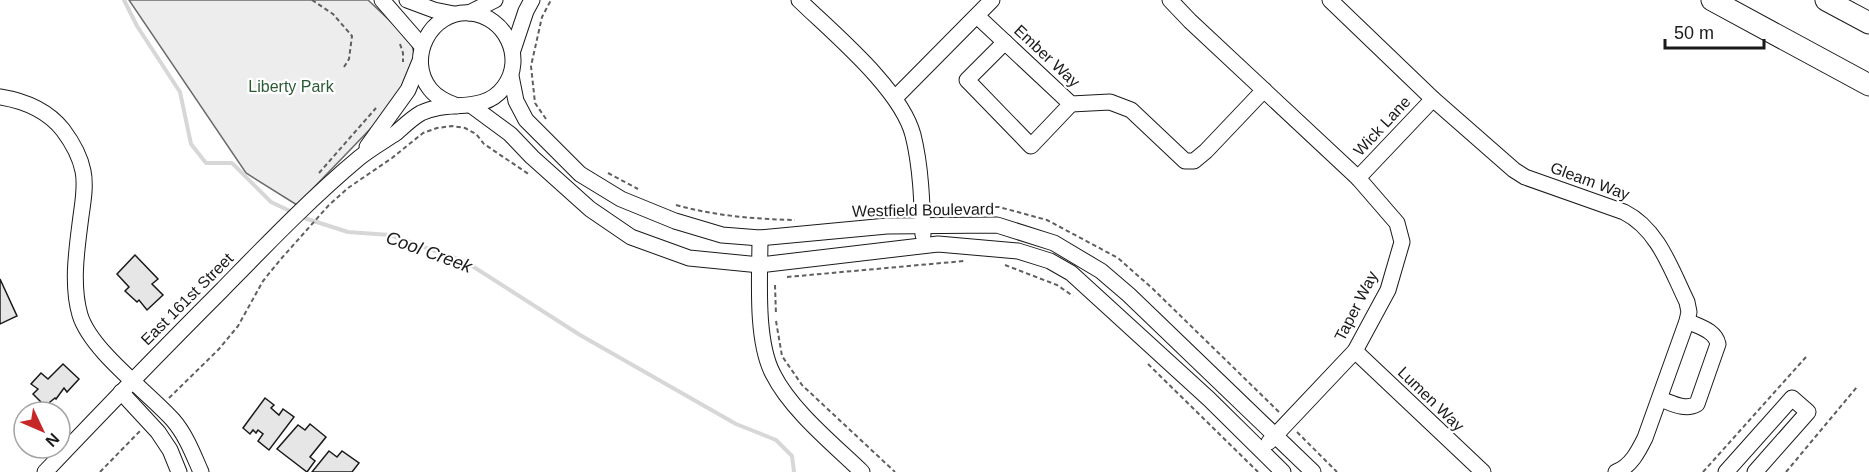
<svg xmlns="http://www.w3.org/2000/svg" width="1869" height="472" font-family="Arial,sans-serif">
<rect width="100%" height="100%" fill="#fff"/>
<!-- built -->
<path fill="#ededed" stroke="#6a6a6a" stroke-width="1.5" d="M129,0H368L405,35L412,45L415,58L404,84L375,124L297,205L246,173Z"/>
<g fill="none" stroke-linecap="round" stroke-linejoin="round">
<!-- stream -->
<g stroke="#d7d7d7" stroke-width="4">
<path d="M124,0L137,26L180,92L191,144L206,163H232L271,202L292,212"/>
<path d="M301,217L348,232L390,235L466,262L580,335L736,424L776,440L792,456L794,472"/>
</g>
</g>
<!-- building -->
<g fill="#e6e6e6" stroke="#1a1a1a" stroke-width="1.5">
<path d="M135,255L158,279L152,284L163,295L147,310L139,300L137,302L125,291L129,287L117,274Z"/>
<path d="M0,279L17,316L0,324Z"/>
<path d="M63,364L79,379L67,392L64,388L56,399L55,398L45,406L33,394L38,389L31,384L41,373L48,379Z"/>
<path d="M265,398L274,405L271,408L279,415L283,409L294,417L269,450L258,441L263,434L258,430L256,433L253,430L250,434L243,428Z"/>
<path d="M310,424L326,437L310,457L315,461L307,472L277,449L298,425L305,430Z"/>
<path d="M329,451L337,457L342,451L359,463L352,472H312Z"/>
</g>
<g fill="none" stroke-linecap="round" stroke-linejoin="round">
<!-- minor casing -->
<g stroke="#1a1a1a" stroke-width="17">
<g id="minor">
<path d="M382,0L422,46"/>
<path d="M407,0L434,10L454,14"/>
<path d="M799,0C833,33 901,89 913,135C921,167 922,202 923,235"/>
<path d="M1170,0L1190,21L1358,178L1397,223L1402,242L1388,290L1355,351L1269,442"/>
<path d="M1330,0L1433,99L1514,170L1525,177L1624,212C1658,229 1671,269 1687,302L1689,312L1687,321L1645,438C1638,452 1631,466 1616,472"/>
<path d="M469,13L495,0"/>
<path d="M977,16L1071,104L1110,102L1131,110L1185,161H1194L1206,151L1264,90"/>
<path d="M1005,42L967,80L1031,146L1071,104"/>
<path d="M513,50L526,11L532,0"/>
<path d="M511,76L516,101L526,120L580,174L621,199L675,221L722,235L760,238L887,226L997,225L1054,243L1101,271L1129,295L1313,472"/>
<path d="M0,97C25,101 47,110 63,130C72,142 80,156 83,171C86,185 83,202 81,216C77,248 71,284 80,315C91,351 148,392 173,420C186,435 193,454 201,472"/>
<path d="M895,98L992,0"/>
<path d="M472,106L510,134L532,157L590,209L631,237L689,258L760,265L938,244L1018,251L1050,261L1071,273L1209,399L1283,472"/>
<path d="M367,147L408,90L420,61"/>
<path d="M1358,178L1433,99"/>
<path d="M760,238C760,276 755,340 773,374C791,410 833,444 862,472"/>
<path d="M1355,351L1483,472"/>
<path d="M121,392L158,432L170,450L179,472"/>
<path d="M1660,399C1672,403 1685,411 1697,404L1718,344C1715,330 1699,327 1687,321"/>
<path d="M45,472C103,411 162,350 222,290C266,245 310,199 359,158C370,149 384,141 396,133C404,126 412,118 421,113C449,99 483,115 504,87C526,58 505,16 470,13C430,10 406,59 430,89C437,98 447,102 457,106"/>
<path d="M1726,472L1792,398L1808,412L1755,472"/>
</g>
</g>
<!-- highway casing -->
<g stroke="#1a1a1a" stroke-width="23">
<g id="highway">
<path d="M1712,0L1869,85"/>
<path d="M1826,0L1869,23"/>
</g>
</g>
<!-- path -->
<g stroke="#5f5f5f" stroke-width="2" stroke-dasharray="4.5 3" stroke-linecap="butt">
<path d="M312,0L333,14L352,36L349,59L344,67"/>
<path d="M400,44L403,53V62"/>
<path d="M546,119L535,103L531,66L542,17L551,0"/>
<path d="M319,173L376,108"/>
<path d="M608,173L638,189"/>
<path d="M676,205C716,216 754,219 795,220"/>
<path d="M935,207H999L1047,220L1118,258L1153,289L1279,412"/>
<path d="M1005,265L1057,285L1073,296"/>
<path d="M787,277L964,261"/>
<path d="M775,285L776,315"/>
<path d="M776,321L782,356L802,385L895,472"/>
<path d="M1148,364L1258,472"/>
<path d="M169,398L219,349L238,326L263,281L280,260L329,205L348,188L392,158L423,133L437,128L452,126L465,128L476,134L484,144L530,175"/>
<path d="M1297,432L1337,472"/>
<path d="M100,472L140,431"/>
<path d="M1703,472L1806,357"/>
<path d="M1786,472L1857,387"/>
</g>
<!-- minor -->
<use href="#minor" stroke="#fff" stroke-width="15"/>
<!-- highway -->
<use href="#highway" stroke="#fff" stroke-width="21"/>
</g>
<g text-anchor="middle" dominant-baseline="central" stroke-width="4.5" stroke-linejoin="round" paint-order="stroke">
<!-- street labels -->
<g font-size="16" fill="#1a1a1a" stroke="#fff">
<text transform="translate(1047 56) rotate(43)">Ember Way</text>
<text transform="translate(1382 126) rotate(-47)">Wick Lane</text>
<text transform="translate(1590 181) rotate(20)">Gleam Way</text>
<text transform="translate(923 210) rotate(-1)">Westfield Boulevard</text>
<text transform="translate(187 299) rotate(-45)">East 161st Street</text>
<text transform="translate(1356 306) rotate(-63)">Taper Way</text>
<text transform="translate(1431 399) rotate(44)">Lumen Way</text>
</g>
<!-- park labels -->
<g font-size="16" fill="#2b5a34" stroke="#fff">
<text x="291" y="86">Liberty Park</text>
</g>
<!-- water labels -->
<g font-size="18" font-style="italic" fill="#1a1a1a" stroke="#fff">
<text transform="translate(429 252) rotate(20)">Cool Creek</text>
</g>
</g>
<!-- north arrow -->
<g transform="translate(42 430) rotate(134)"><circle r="28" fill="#ffffff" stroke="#a3a3a3" stroke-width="1.5"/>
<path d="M0-4.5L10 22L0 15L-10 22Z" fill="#c62828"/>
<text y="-9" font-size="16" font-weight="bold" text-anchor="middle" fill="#1a1a1a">N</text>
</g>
<!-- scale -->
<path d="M1665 39v9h99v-9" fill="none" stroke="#1a1a1a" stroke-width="3"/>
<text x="1674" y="39" font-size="18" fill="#1a1a1a" stroke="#ffffff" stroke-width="4.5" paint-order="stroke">50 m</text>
</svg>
